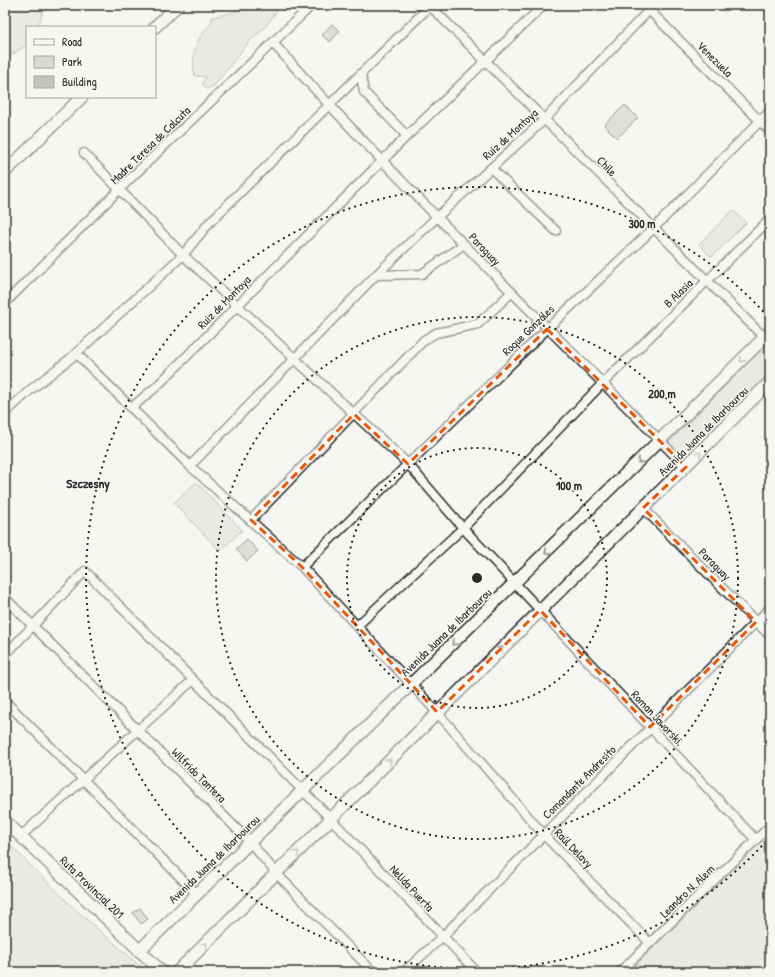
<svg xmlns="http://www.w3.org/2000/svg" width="775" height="977" font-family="'Patrick Hand',sans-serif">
<rect width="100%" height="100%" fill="#f6f6f2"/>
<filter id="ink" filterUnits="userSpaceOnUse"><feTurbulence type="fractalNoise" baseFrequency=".025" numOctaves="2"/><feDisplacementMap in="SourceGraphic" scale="8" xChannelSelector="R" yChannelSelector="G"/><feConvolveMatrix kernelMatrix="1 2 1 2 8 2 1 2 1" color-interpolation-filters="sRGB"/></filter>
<g filter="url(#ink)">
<!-- green -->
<g fill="#d9d9d5" stroke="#828280">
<path d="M5,5H55L43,11L38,27H27V45L5,59Z"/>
<path d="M256,5H281L266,26L246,45L215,85L207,89L202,84L206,77L195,76C190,56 196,37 211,24L212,17L231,13L236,8L251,7Z"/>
<path d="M733,210L746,223L711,257L699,244Z"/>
<path d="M765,351L770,356V377L687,459L681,462L668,450L669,442L758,353Z"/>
<path d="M196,482L242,530L220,551L174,503Z"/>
<path d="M770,832V972H629Z"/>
<path d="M5,840L76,910L147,972H5Z"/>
</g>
<!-- building -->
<g fill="#c3c3c0" stroke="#2b2b2b">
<path d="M332,24L340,31L330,42L322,35Z"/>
<path d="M625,105L638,118L617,138L604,125Z"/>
<path d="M247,539L258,551L247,561L236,549Z"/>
<path d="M140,908L148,919L141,924L133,913Z"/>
</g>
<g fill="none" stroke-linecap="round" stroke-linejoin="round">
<!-- street casing -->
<g stroke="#2b2b2b" stroke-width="11">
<g id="street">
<path d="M429,5L770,343"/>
<path d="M644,5L770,131"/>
<path d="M273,43C404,190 548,326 686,467"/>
<path d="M361,74L364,92L407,136"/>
<path d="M84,153L183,255L408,464L463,528L756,840"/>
<path d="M491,168L556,231"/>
<path d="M376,275L422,274L464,244"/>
<path d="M5,303L135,174L312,5"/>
<path d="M76,353L190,466L302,567L437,712L544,835L650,943"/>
<path d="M131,408L156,387L407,136L544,5"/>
<path d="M5,413L29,391L71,358L183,255L209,223L431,5"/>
<path d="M190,466L376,275L437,217L544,120L654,5"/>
<path d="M643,508L770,636"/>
<path d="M251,520L424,340L436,333L478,324L511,293"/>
<path d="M302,567L547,329L654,228L770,111"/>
<path d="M5,598L249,841L277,874L373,972"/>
<path d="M358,625L463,528L602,384L770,219"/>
<path d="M5,655L85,571L331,819L477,972"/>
<path d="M5,701L197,894"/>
<path d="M21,836L193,680"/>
<path d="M404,972L442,937L770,608"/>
<path d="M620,972L770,826"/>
</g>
</g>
<!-- secondary casing -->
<g stroke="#2b2b2b" stroke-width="14">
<g id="secondary">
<path d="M155,27L178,5"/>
<path d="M5,172L82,97"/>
<path d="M5,821L162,972"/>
<path d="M139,951L770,332"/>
<path d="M177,972L770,382"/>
</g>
</g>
<!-- street -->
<use href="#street" stroke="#f6f6f2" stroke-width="8"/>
<!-- secondary -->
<use href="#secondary" stroke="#f6f6f2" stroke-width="11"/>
</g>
<!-- one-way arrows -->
<defs><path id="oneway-chevron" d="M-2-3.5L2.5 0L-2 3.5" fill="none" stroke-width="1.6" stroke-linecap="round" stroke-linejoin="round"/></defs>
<g stroke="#90908e">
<use href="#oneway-chevron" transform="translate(742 360) rotate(135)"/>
<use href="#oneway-chevron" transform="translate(699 454) rotate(-45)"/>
<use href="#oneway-chevron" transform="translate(640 461) rotate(136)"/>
<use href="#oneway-chevron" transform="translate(547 552) rotate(136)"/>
<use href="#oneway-chevron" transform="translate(454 643) rotate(136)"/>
<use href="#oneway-chevron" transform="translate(501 649) rotate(-45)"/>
<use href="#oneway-chevron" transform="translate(389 761) rotate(-45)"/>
<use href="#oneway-chevron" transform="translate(297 853) rotate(-46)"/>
<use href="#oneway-chevron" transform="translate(205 945) rotate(-45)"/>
</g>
</g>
<!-- marked area -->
<path d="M0 0H775V977H0ZM547,329L686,467L643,508L756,622L650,727L540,610L437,712L302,567L251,520L354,414L408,464Z" fill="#f6f6f2" fill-opacity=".55" fill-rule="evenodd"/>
<path fill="none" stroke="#e8590c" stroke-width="3" stroke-dasharray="8 5" stroke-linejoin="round" d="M547,329L686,467L643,508L756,622L650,727L540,610L437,712L302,567L251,520L354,414L408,464Z"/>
<!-- distance rings -->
<g fill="none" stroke="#2b2b2b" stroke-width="2" stroke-dasharray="2 4">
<circle cx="477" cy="578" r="130"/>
<circle cx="477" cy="578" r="261"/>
<path d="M770 837A391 391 0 1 1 770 319"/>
</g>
<g text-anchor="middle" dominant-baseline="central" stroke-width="3" stroke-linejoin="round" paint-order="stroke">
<!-- street labels -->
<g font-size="12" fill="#2b2b2b" stroke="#f6f6f2">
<text transform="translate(715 59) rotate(45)">Venezuela</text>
<text transform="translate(510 134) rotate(-42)">Ruiz de Montoya</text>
<text transform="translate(150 145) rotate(-44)">Madre Teresa de Calcuta</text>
<text transform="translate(607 166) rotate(45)">Chile</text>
<text transform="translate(485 249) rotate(46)">Paraguay</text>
<text transform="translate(678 293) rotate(-44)">B Alasia</text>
<text transform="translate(224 302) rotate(-45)">Ruiz de Montoya</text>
<text transform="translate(528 330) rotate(-44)">Roque Gonzáles</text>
<text transform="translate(703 431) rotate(-45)">Avenida Juana de Ibarbourou</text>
<text transform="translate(715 564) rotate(45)">Paraguay</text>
<text transform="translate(446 632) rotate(-44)">Avenida Juana de Ibarbourou</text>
<text transform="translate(657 717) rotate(47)">Roman Jaworski</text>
<text transform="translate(199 775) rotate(45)">Wilfrido Tantera</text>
<text transform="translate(579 782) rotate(-45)">Comandante Andresito</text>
<text transform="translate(574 848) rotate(46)">Raúl Delavy</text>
<text transform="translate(214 859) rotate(-44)">Avenida Juana de Ibarbourou</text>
<text transform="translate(92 887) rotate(44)">Ruta Provincial 201</text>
<text transform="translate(412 888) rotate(47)">Nelida Puerta</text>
<text transform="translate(687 891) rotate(-44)">Leandro N. Alem</text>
</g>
<!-- neighbourhood labels -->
<g font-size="13" font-weight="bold" fill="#2b2b2b" stroke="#f6f6f2">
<text x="88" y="483">Szczesny</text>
</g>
</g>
<circle cx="477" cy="578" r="6" fill="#2b2b2b" stroke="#f6f6f2" stroke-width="2"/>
<g font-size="12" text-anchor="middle" font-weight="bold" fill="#2b2b2b" stroke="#f6f6f2" stroke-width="3" stroke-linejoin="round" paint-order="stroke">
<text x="642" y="228">300 m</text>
<text x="662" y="398">200 m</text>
<text x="569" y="490">100 m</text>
</g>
<!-- margin -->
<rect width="775" height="977" fill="none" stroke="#f6f6f2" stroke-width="20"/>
<rect x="10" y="10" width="755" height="957" fill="none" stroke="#2b2b2b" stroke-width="1.5" filter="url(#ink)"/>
<!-- legend -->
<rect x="26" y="26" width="130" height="72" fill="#f6f6f2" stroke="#a5a5a2"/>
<rect x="34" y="39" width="20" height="6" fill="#f6f6f2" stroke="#a5a5a2"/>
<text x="62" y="46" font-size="12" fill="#2b2b2b">Road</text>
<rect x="34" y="56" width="20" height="12" fill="#d9d9d5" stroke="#a5a5a2"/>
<text x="62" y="66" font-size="12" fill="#2b2b2b">Park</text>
<rect x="34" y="76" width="20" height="12" fill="#c3c3c0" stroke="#a5a5a2"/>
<text x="62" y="86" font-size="12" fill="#2b2b2b">Building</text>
</svg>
